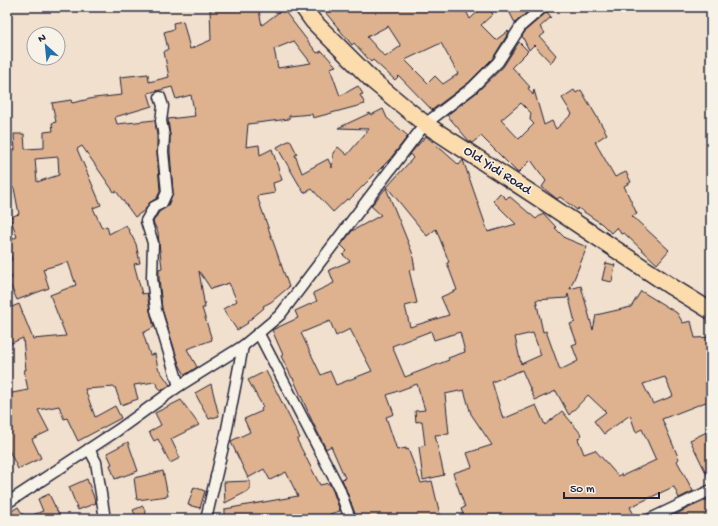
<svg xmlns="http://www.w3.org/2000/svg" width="718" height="526" font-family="'Gochi Hand',sans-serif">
<rect width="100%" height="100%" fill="#f0e0cd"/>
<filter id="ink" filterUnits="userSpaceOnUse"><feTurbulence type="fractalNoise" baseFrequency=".025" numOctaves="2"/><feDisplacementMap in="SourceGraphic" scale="8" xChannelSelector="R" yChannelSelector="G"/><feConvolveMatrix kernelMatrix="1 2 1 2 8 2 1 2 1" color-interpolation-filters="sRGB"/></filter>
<g filter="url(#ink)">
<!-- building -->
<g fill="#deb28f" stroke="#22223b" fill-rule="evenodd">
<path d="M210,7H258L262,25L283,9L317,53L322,51L336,66L330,68L340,96L358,86L363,94L360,95L365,104L313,118L312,114L289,116V119L248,124L246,147L259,145L260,155L272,149L282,180L273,183L275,193L257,196L289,287L271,302L263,306L264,308L247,322L248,323L237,330L223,309L237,301L229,283L211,289L199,271L205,308H202L212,340L187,349L197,367L185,375L179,364L162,309L159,277V269L162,268L159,243L158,232L153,222L159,212L168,206L173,192L170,152V135L168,119L195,116L191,95L176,99L172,87L148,93L152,106L115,117L117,124L155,120L157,136V153L160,191L157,198L149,203L145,210L135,217L116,191L114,192L82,146L77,149L101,205L93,208L102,228L107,226L109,234L126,225L136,244L140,263L134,264L142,294L147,293L150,311L154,327L143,333L150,355L155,354L158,368L170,385L161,391L155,382L134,385L138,399L121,405L115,387L85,389L95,417L115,406L121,418L78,441L67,418L64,419L59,406L38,410L49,431L32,439L41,458L18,469L7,446V394L28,390L24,370H26L23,338L7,345V309L19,304L33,339L66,336L50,295L76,285L68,262L43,269L49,288L17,300L8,280L12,278L7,268V263L12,260L7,245V241L17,237L10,217L19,214L14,188H8L7,151L15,150L14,134H24L25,149L44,148V132L53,131L52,123L56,122L52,103L71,100L72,103L94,98L122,95L120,77L148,74L149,82L169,77L164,52L168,49L164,32L174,29L173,23L183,21L190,49L211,40ZM294,41L311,63L278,68L274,49ZM58,157L59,175L37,182L35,159Z"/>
<path d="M321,7H464L470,19L483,7H486L493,14L481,25L496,40L508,31L509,32L493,58L468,83L432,110L399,76L395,80L373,60L371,62L354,43L352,45ZM388,26L401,46L385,57L367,37ZM441,43L458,74L443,84L435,76L428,83L405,60Z"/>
<path d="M507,7H533L515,23Z"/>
<path d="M547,12L551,17L540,27L545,33L540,37L556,55L551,63L534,45L529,50L522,36L526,30Z"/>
<path d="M519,42L528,51L512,67L530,87L528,88L533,95L534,90L544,125L552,121L556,129L572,114L562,98L574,90L576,93L581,90L607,134L595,142L615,177L626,172L631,182L624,186L637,214L632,216L669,250L657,264L624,233L621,234L617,227L611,233L602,224L578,208L577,210L560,197L557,199L542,187L546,181L531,160L518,173L481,136L472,143L469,141L447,115L476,93L503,67ZM521,103L531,113L530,120L534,124L519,139L501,120Z"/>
<path d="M383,109L387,118L408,136L390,159L349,200L347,199L333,212L312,189L304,193L277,147L290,140L297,154L295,155L302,173L328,159L332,168L333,153L338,147L347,155L369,129L338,128L370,113L371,115Z"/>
<path d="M426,136L459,165L463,160L488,232L516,224L493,201L500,193L506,199L509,196L536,219L543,213L556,227L555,228L565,238L587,247L570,289L581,286L593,330L596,315L631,307L641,291L677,313L683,323L691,321L695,338L711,337V400L662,419L679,459L677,461L693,491L679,498L674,487H673L630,507L636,519H465L461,509L465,507L453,473L472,467L467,453L492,445L471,414L464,390L445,394L449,434L435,435L444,475L423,480L419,447L425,445L422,421L416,422L415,411L425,410L417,384L387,395L394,414L386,417L397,450L406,448V450L408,449L421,483L432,481L441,519H357L342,479L345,478L331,446L326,449L313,423L293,378H292L281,356L283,355L272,330L298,318L295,311L317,301L313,293L334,283L329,270L350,261L343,255L347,251L341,245L352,231L381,215L371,206L386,188L412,252L415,269L409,270L417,303L405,306L410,327L449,315L441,297L457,290L447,263L449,262L436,229L427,236L387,187L413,158L410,154ZM568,294L575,322L570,324L577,343L572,345L578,361L560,370L546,331L543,332L536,300L567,298ZM330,321L336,336L350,329L372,371L336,385L330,371L321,375L301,333ZM431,331L434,340L460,332L465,352L448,358L449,360L405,377L392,346ZM533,333L541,355L521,364L515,337ZM522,370L535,400L556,391L569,415L588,395L606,412L594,421L604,434L630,415L636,432L642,429L656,460L622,476L621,474L618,476L595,450L584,454L578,439L582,435L562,411L545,425L536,405L503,419L492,382ZM665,377L673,396L653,404L643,384Z"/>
<path d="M606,263L615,265L612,282L602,280Z"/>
<path d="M266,371L300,438L297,440L320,485L329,483L333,491L340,511L330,514L332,519H225V509L298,496L286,472L270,480L264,469L248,478L231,442V441L250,432L244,419L262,411L261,409L263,407L248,380Z"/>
<path d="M211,384L219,416L209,419L195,393Z"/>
<path d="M181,400L199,425L171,439L180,458L170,463L158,439L154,441L149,432L161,425L155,413Z"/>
<path d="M711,430V442L707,443L711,450V483L690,440Z"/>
<path d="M128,442L138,471L115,479L110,465L112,464L107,453Z"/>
<path d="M163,471L168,496L137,500L134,478Z"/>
<path d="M87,479L96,503L78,510L69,487Z"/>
<path d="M250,481V490L225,503L224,482Z"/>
<path d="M194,487L205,491L200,508L188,505Z"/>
<path d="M49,494L61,519H7V514L18,507L25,518L43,511L38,499Z"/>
<path d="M711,498V517L706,519H669L684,510Z"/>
<path d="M143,506L148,519H137L133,510Z"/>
</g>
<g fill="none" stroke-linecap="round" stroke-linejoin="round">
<!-- street casing -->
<g stroke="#22223b" stroke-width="13">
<g id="street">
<path d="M160,97L163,106L161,121L164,136L163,152L167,192L162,203L154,207L146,221L153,243L152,278L156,310L179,386"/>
<path d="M259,334L339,488L350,519"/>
<path d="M89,449L96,462L105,519"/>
<path d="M7,503L118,430L179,386L243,346L280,315L425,124L472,88L498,62L521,26L543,7"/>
<path d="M206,519L226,434L243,346"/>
<path d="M650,519L711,490"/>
</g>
</g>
<!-- primary casing -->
<g stroke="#22223b" stroke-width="19">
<path id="primary" d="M303,7L313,21L373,81L425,124L534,195L672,287L711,311"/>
</g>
<!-- street -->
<use href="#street" stroke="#f7f3e8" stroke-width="10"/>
<!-- primary -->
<use href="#primary" stroke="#fcdcac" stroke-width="16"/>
</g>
</g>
<g text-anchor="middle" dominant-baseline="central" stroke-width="3" stroke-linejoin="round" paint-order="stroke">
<!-- street labels -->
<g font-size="14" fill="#22223b" stroke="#f7f3e8">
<text transform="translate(497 171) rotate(33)">Old Yidi Road</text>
</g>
</g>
<!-- margin -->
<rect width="718" height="526" fill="none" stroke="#f7f3e8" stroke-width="24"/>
<rect x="12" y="12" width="694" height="502" fill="none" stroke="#22223b" stroke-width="1.5" filter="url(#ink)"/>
<!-- north arrow -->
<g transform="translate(46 46) rotate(333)"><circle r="19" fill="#f7f3e8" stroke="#a29fa3"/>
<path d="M0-3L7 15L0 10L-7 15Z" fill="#1f6fb2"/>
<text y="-6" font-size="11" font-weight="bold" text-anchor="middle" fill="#22223b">N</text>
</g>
<!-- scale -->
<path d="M564 492v6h95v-6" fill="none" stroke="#22223b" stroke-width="2"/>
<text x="570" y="492" font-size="12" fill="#22223b" stroke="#f7f3e8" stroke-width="3" paint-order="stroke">50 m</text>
</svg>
